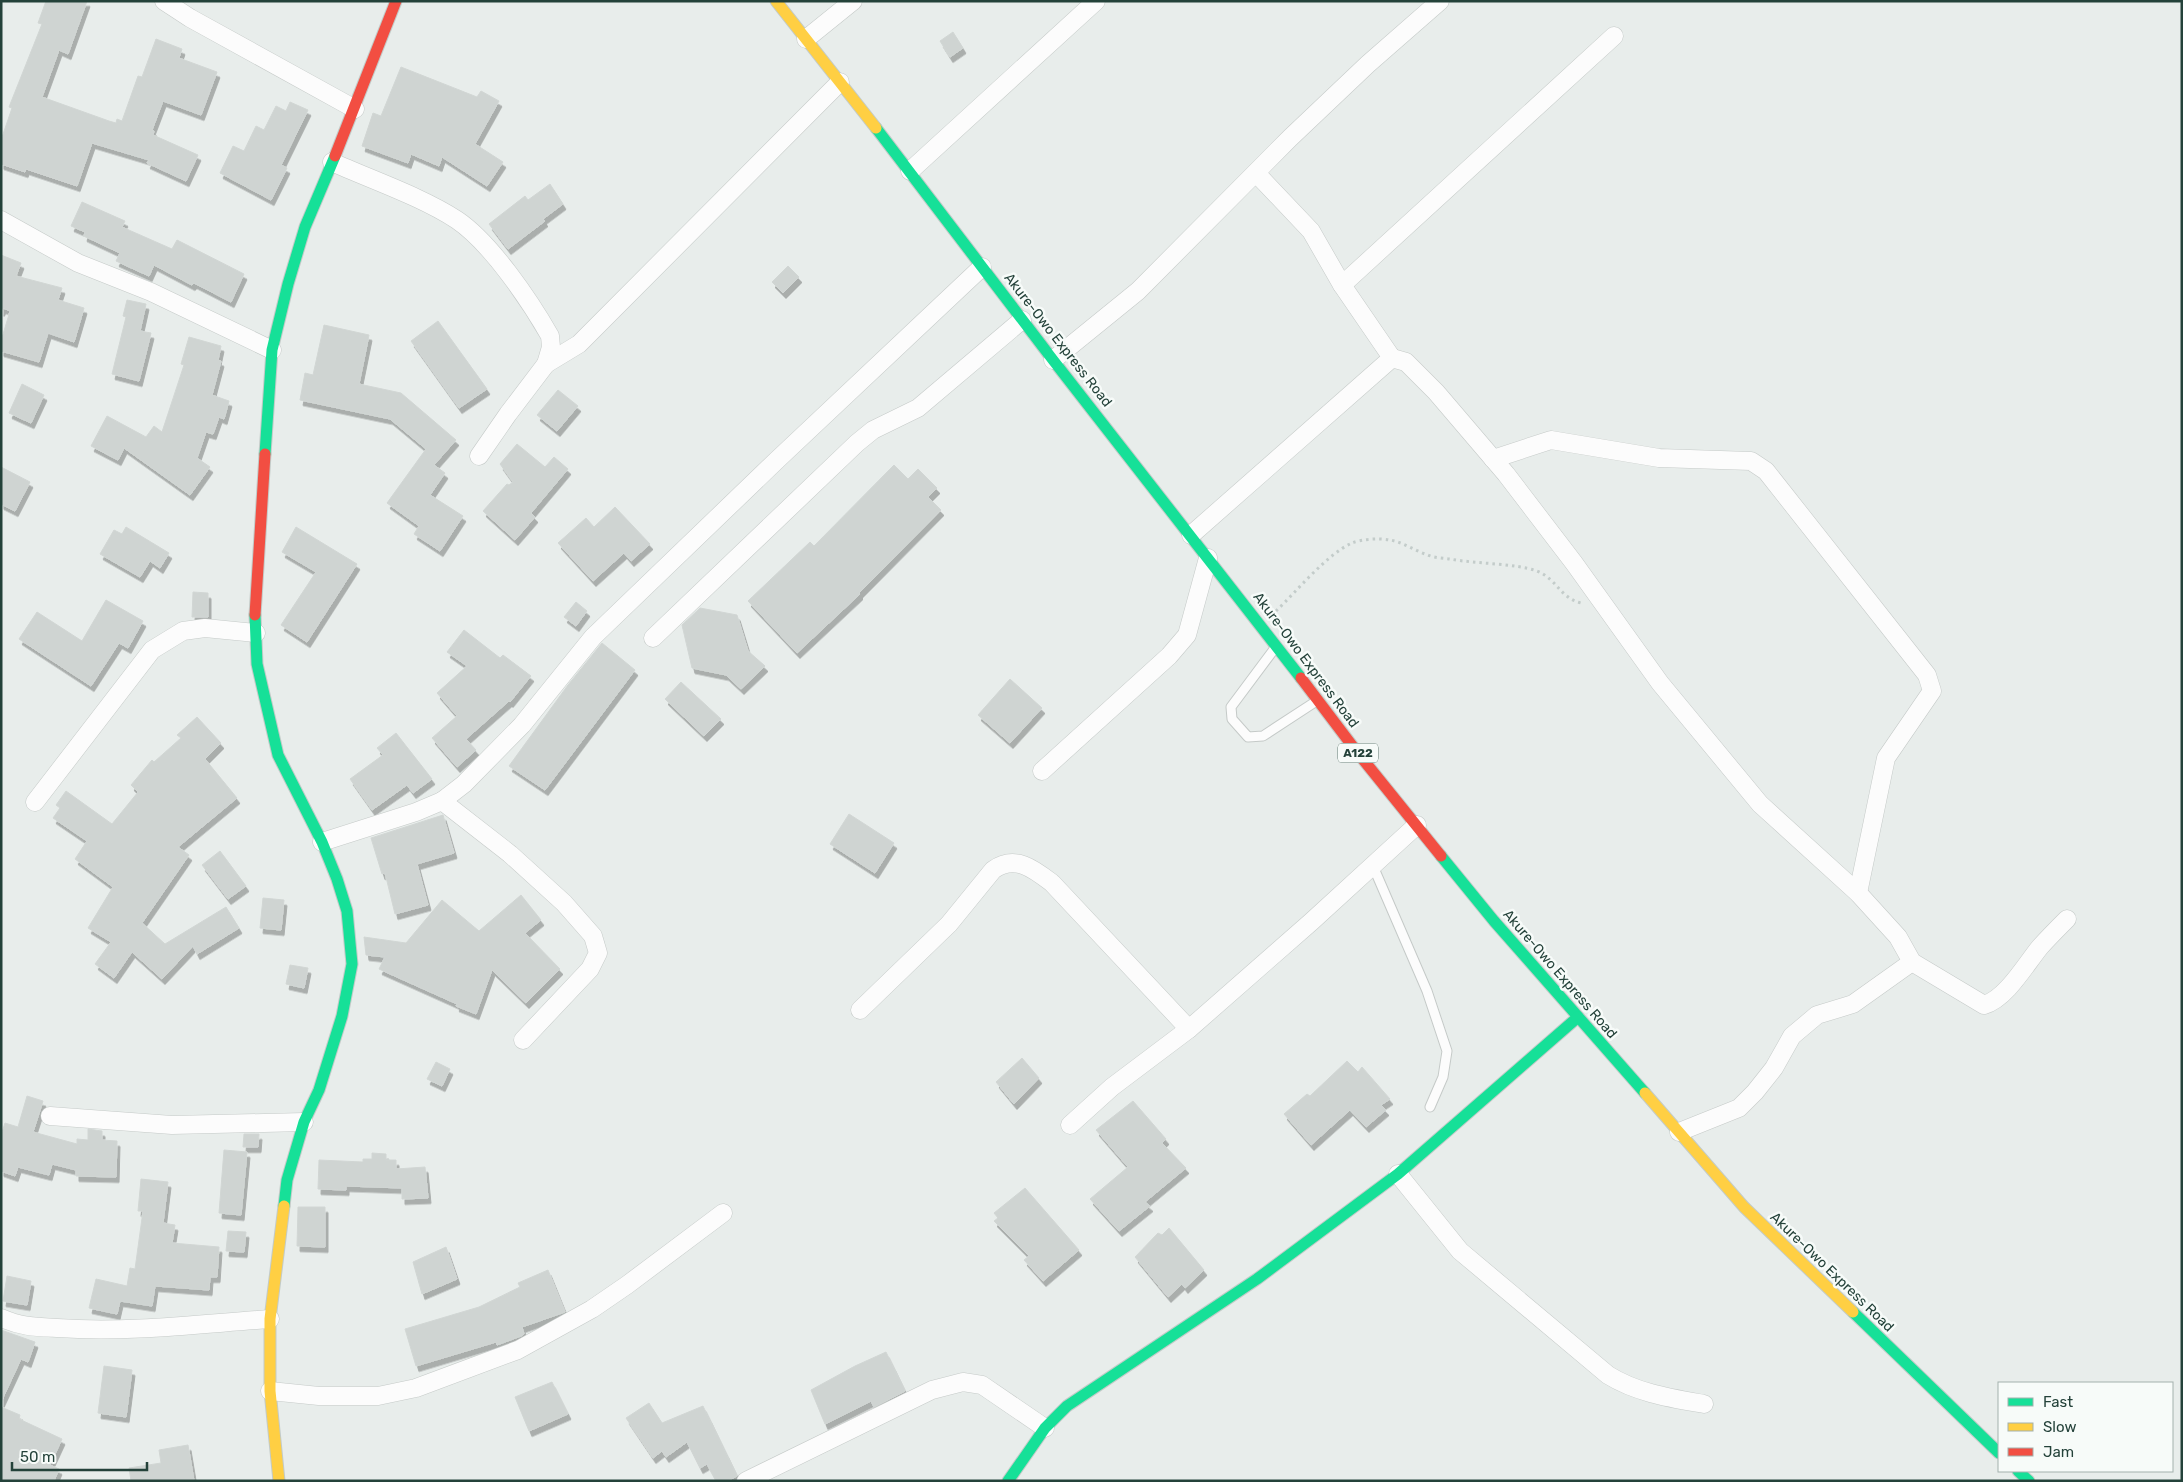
<svg xmlns="http://www.w3.org/2000/svg" width="2183" height="1482" font-family="Rubik,sans-serif">
<defs>
<filter id="shadow"><feDropShadow dx="3" dy="5.5" stdDeviation="0" flood-color="#0004"/></filter>
</defs>
<rect width="100%" height="100%" fill="#e8edeb"/>
<!-- building -->
<g fill="#cfd4d2" stroke="#d1d6d4" filter="url(#shadow)">
<path d="M46,1H87L68,54L59,50L42,97L109,121L116,123L117,119L122,121L138,76L142,77L156,39L182,49L179,58L217,72L201,115L163,101L152,130L154,131L153,135L198,155L186,181L147,163L149,160L92,143L77,186L26,169L25,172L1,164V140L12,108L9,107L42,24L38,23Z"/>
<path d="M953,32L963,48L950,57L940,41Z"/>
<path d="M401,67L477,97L481,91L499,101L475,144L503,162L487,186L442,157L439,166L411,154L408,163L362,146L373,113L381,116Z"/>
<path d="M290,102L308,110L281,165L287,168L271,200L220,173L233,146L244,151L256,126L264,130L276,106L286,111Z"/>
<path d="M550,184L563,204L543,219L545,221L508,249L489,224L525,196L528,200Z"/>
<path d="M82,202L125,221L122,227L172,249L177,240L244,274L231,302L194,283L192,285L154,265L149,276L116,261L120,253L84,236L85,232L71,226Z"/>
<path d="M1,255L21,263L16,276L62,288L58,300L84,308L74,342L48,333L39,362L1,351V341L10,311L3,308L1,311Z"/>
<path d="M788,266L799,277L783,293L772,282Z"/>
<path d="M127,300L146,304L140,331L151,333L139,381L112,374L126,317L123,316Z"/>
<path d="M438,321L487,389L459,408L411,341Z"/>
<path d="M324,325L369,335L359,384L401,393L456,440L434,465L445,473L430,495L463,516L440,551L414,534L419,526L387,503L426,449L390,419L300,400L305,373L313,375Z"/>
<path d="M189,337L221,346L218,360L221,361L212,395L229,401L224,419L219,417L213,434L206,432L197,458L210,467L190,495L124,448L118,460L91,446L107,416L146,437L154,426L162,432L184,365L181,364Z"/>
<path d="M22,384L44,395L31,423L9,413Z"/>
<path d="M558,390L578,406L557,431L537,415Z"/>
<path d="M517,444L545,467L554,457L568,469L531,513L535,517L515,540L483,511L507,484L509,485L513,482L500,464Z"/>
<path d="M894,465L908,479L918,469L937,488L928,497L941,510L859,593L860,594L797,653L748,601L810,542L814,546Z"/>
<path d="M1,467L30,482L15,511L1,504Z"/>
<path d="M615,507L650,544L631,561L624,553L593,581L558,543L586,518L594,527Z"/>
<path d="M126,527L169,553L160,568L150,561L140,577L100,554L114,530L122,534Z"/>
<path d="M296,527L357,564L307,642L281,625L316,572L282,552Z"/>
<path d="M193,592L208,593V617H192Z"/>
<path d="M106,600L143,621L128,648L119,643L91,686L19,639L37,612L82,641Z"/>
<path d="M576,602L587,611L576,626L564,617Z"/>
<path d="M700,608L737,615L748,651L765,666L741,689L726,675L692,668L682,625Z"/>
<path d="M464,630L500,658L503,655L531,676L510,702L509,701L466,739L476,750L457,767L432,738L457,716L437,693L467,666L447,652Z"/>
<path d="M602,643L635,670L545,790L509,766L568,685Z"/>
<path d="M1010,679L1042,708L1010,743L978,715Z"/>
<path d="M681,682L721,719L704,736L665,699Z"/>
<path d="M197,717L221,743L205,759L237,798L178,847L189,855L142,923L165,944L226,907L239,928L197,954L193,946L162,979L132,952L114,978L95,964L111,942L88,928L113,887L75,859L87,841L53,818L60,808L56,805L66,791L112,824L138,792L131,785L152,760L154,762L181,738L177,735Z"/>
<path d="M396,733L432,779L413,793L407,785L372,810L350,779L383,755L377,748Z"/>
<path d="M849,814L894,843L875,873L830,844Z"/>
<path d="M443,815L454,853L417,864L428,905L395,914L385,873L382,874L371,838Z"/>
<path d="M220,851L246,886L228,899L202,865Z"/>
<path d="M521,895L541,920L525,933L560,969L526,1003L492,970L476,1014L456,1006L457,1004L379,969L385,957L366,955L364,937L406,943L442,900L479,931Z"/>
<path d="M263,898L284,900L281,930L260,928Z"/>
<path d="M290,965L308,968L304,988L286,984Z"/>
<path d="M1022,1058L1039,1078L1014,1104L996,1082Z"/>
<path d="M1347,1061L1358,1072L1362,1067L1390,1099L1381,1105L1386,1110L1366,1127L1350,1110L1311,1145L1284,1114L1307,1094L1310,1096Z"/>
<path d="M436,1062L450,1069L442,1086L427,1079Z"/>
<path d="M27,1096L43,1101L33,1132L77,1144V1139L88,1140V1129L102,1131V1140L117,1141L116,1177L76,1176V1170L52,1164L49,1175L18,1167L15,1176L1,1171V1135L5,1123L18,1127Z"/>
<path d="M1133,1101L1166,1139L1162,1143L1186,1168L1145,1202L1150,1206L1119,1231L1090,1199L1128,1167L1096,1130Z"/>
<path d="M244,1134H259L258,1147H243Z"/>
<path d="M224,1150L247,1152L241,1215L219,1213Z"/>
<path d="M372,1153L386,1154V1160H396V1169L425,1167L428,1198L402,1199V1188L346,1186V1190L318,1189L319,1160L363,1162V1159H372Z"/>
<path d="M141,1179L168,1182L163,1223L175,1225L172,1243L219,1247L217,1277H210L209,1290L155,1286L152,1306L120,1301L117,1314L89,1308L96,1279L127,1286L130,1268L135,1269L143,1211H138Z"/>
<path d="M1025,1188L1079,1250L1043,1281L1024,1260L1029,1256L994,1221L998,1218L994,1213Z"/>
<path d="M298,1207H325V1247L297,1246Z"/>
<path d="M1169,1228L1204,1270L1185,1288L1182,1284L1168,1297L1135,1257L1158,1233L1162,1235Z"/>
<path d="M228,1231L246,1232L244,1252L226,1251Z"/>
<path d="M446,1247L457,1279L422,1294L413,1262Z"/>
<path d="M548,1270L565,1312L522,1327L524,1334L521,1336L497,1345L496,1342L416,1366L405,1329L479,1307L520,1287L518,1283Z"/>
<path d="M7,1276L31,1281L27,1305L3,1301Z"/>
<path d="M1,1330L35,1342L28,1362L21,1359L1,1402Z"/>
<path d="M886,1352L905,1391L874,1407L871,1401L825,1424L811,1390L855,1366Z"/>
<path d="M104,1366L132,1370L126,1417L98,1413Z"/>
<path d="M552,1382L568,1414L529,1431L515,1397Z"/>
<path d="M649,1403L662,1423L703,1406L737,1476L728,1481H716L707,1464L700,1468L687,1442L666,1457L662,1451L653,1458L626,1418Z"/>
<path d="M1,1407L20,1415L19,1419L62,1439L50,1465L59,1469L54,1481H1Z"/>
<path d="M188,1445L194,1481H131L129,1468L161,1463L159,1450Z"/>
</g>
<g fill="none" stroke-linecap="round" stroke-linejoin="round">
<!-- lane casing -->
<g stroke="#c5cac8" stroke-width="11">
<g id="lane">
<path d="M1275,648L1231,707L1232,719L1248,737L1263,736L1315,702"/>
<path d="M1373,866L1427,991L1447,1051L1443,1077L1430,1107"/>
</g>
</g>
<!-- street casing -->
<g stroke="#c5cac8" stroke-width="19">
<g id="street">
<path d="M164,1L190,18L355,109"/>
<path d="M806,39L853,1"/>
<path d="M332,162C372,180 422,197 457,220C491,243 530,301 550,336L551,347L546,364L508,414L479,456"/>
<path d="M910,171L1096,1"/>
<path d="M1256,173L1311,231L1342,285L1392,358"/>
<path d="M1,220L78,263L151,292L272,350"/>
<path d="M1342,285L1614,36"/>
<path d="M1053,360L1138,291L1290,138L1368,64L1440,1"/>
<path d="M546,364L579,344L840,82"/>
<path d="M1493,459L1551,440L1659,458L1751,461L1766,471L1927,675L1932,691L1886,758L1858,893"/>
<path d="M1191,535L1392,358L1406,362L1436,392L1506,474L1574,563L1660,683L1760,804L1858,893L1898,937L1912,962L1984,1005C2006,999 2026,964 2040,947C2049,937 2058,928 2067,919"/>
<path d="M653,638L857,443L873,430L918,408L1022,320"/>
<path d="M1042,771L1169,656L1187,635L1208,558"/>
<path d="M442,801L510,854L564,903L593,936L598,953L590,969L523,1040"/>
<path d="M35,802L152,650L183,631L205,628L256,633"/>
<path d="M322,842L416,812L442,801L464,784L522,725L593,637L777,460L982,267"/>
<path d="M860,1010L949,924L993,870C1015,854 1034,869 1052,883L1189,1029"/>
<path d="M50,1116L172,1125L304,1122"/>
<path d="M1070,1125L1112,1087L1189,1029L1311,922L1417,825"/>
<path d="M1679,1132L1739,1108L1755,1092L1774,1068L1792,1036L1817,1015L1853,1004L1912,962"/>
<path d="M1398,1174L1460,1251L1608,1375C1637,1393 1670,1398 1704,1404"/>
<path d="M1,1318C22,1327 35,1327 57,1328C128,1333 199,1324 270,1319"/>
<path d="M270,1391L319,1396H378L416,1388L518,1350L592,1309L627,1285L723,1213"/>
<path d="M746,1481L932,1390L963,1382L982,1385L1045,1428"/>
</g>
</g>
<!-- fast casing -->
<g stroke="#c3cbc8" stroke-width="13">
<g id="fast">
<path d="M876,128L1053,360L1301,678"/>
<path d="M265,454L272,350L288,284L305,227L335,156"/>
<path d="M255,615L257,664L278,755L322,842L337,879L347,911L352,964L342,1016L319,1090L304,1122L287,1180L284,1206"/>
<path d="M1441,856L1494,921L1645,1093"/>
<path d="M1853,1312L1999,1453"/>
<path d="M2018,1471L2029,1481"/>
<path d="M1008,1481L1045,1428L1067,1406L1257,1279L1398,1174L1578,1017"/>
</g>
</g>
<!-- slow casing -->
<g stroke="#c3cbc8" stroke-width="13">
<g id="slow">
<path d="M776,1L876,128"/>
<path d="M1645,1093L1744,1207L1853,1312"/>
<path d="M279,1481L270,1391V1319L284,1206"/>
</g>
</g>
<!-- jam casing -->
<g stroke="#c3cbc8" stroke-width="13">
<g id="jam">
<path d="M335,156L396,1"/>
<path d="M255,615L265,454"/>
<path d="M1301,678L1357,752L1441,856"/>
</g>
</g>
<!-- path -->
<path stroke="#c3ccca" stroke-width="3" stroke-dasharray="2.5 4" stroke-linecap="butt" d="M1276,611C1297,591 1327,554 1352,543C1361,539 1379,538 1390,540C1403,542 1415,551 1428,555C1435,558 1443,558 1450,559C1476,564 1514,563 1537,571C1557,579 1560,598 1581,603"/>
<!-- lane -->
<use href="#lane" stroke="#fcfcfc" stroke-width="9"/>
<!-- street -->
<use href="#street" stroke="#fcfcfc" stroke-width="18"/>
<!-- fast -->
<use href="#fast" stroke="#16e098" stroke-width="11"/>
<!-- slow -->
<use href="#slow" stroke="#ffcf43" stroke-width="11"/>
<!-- jam -->
<use href="#jam" stroke="#f24e42" stroke-width="11"/>
</g>
<g text-anchor="middle" dominant-baseline="central" stroke-width="5" stroke-linejoin="round" paint-order="stroke">
<!-- shield labels -->
<rect fill="#f7fbf9" stroke="#637a73" stroke-width="1" x="1338" y="743.5" width="40" height="19" rx="4"/>
<g font-size="12" font-weight="bold" fill="#24423a">
<text x="1358" y="753">A122</text>
</g>
<!-- street labels -->
<g font-size="14" fill="#24423a" stroke="#f7fbf9">
<text transform="translate(1058 340) rotate(52)">Akure-Owo Express Road</text>
<text transform="translate(1306 660) rotate(53)">Akure-Owo Express Road</text>
<text transform="translate(1560 974) rotate(49)">Akure-Owo Express Road</text>
<text transform="translate(1832 1272) rotate(44)">Akure-Owo Express Road</text>
</g>
</g>
<!-- border -->
<rect width="2183" height="1482" fill="none" stroke="#24423a" stroke-width="5"/>
<!-- legend -->
<rect x="1998" y="1382" width="175" height="90" fill="#f7fbf9" stroke="#a3b1ad"/>
<rect x="2008" y="1398" width="25" height="8" fill="#16e098" stroke="#a3b1ad"/>
<text x="2043" y="1407" font-size="15" fill="#24423a">Fast</text>
<rect x="2008" y="1423" width="25" height="8" fill="#ffcf43" stroke="#a3b1ad"/>
<text x="2043" y="1432" font-size="15" fill="#24423a">Slow</text>
<rect x="2008" y="1448" width="25" height="8" fill="#f24e42" stroke="#a3b1ad"/>
<text x="2043" y="1457" font-size="15" fill="#24423a">Jam</text>
<!-- scale -->
<path d="M12 1462v8h135v-8" fill="none" stroke="#24423a" stroke-width="2.5"/>
<text x="20" y="1462" font-size="15" fill="#24423a" stroke="#f7fbf9" stroke-width="4" paint-order="stroke">50 m</text>
</svg>
